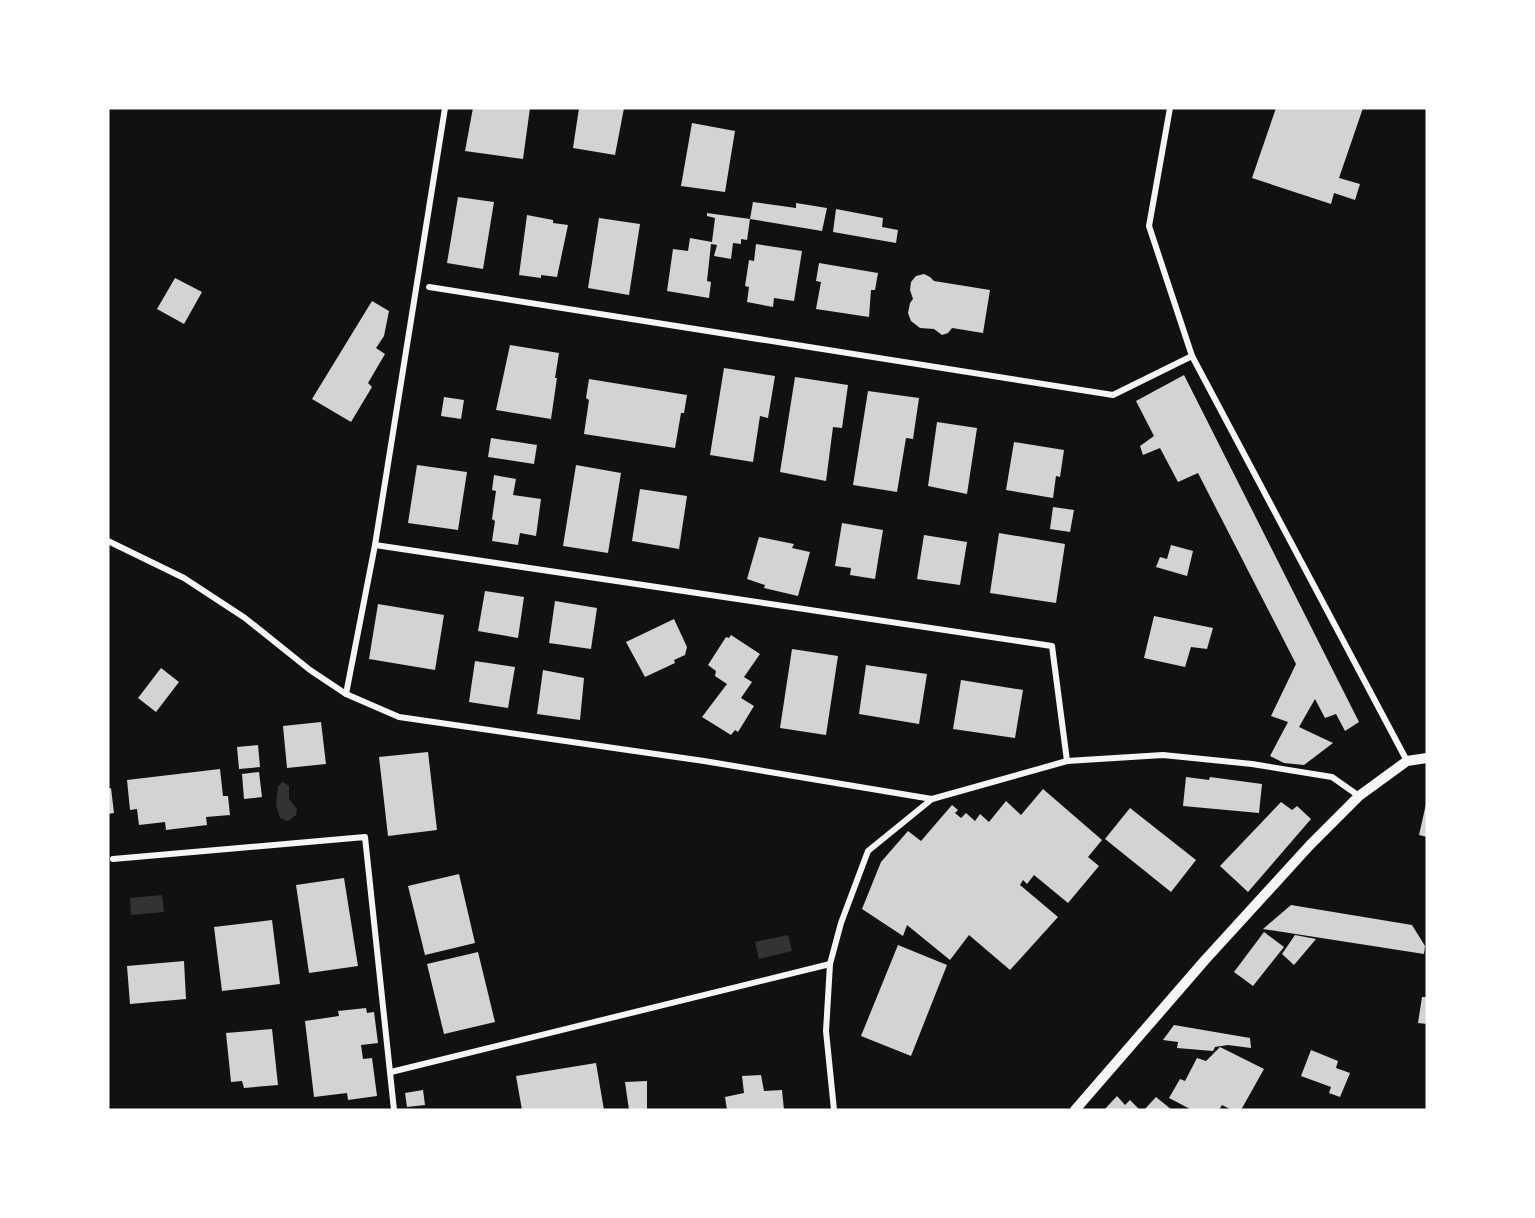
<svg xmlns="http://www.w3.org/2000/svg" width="1535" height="1218" font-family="'IBM Plex Sans',sans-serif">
<rect width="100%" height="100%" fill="#111"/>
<!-- water -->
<g fill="#333">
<path d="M283,782L289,786V799L297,809L296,815L288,821L280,818L276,805L278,786Z"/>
<path d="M162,895L164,912L131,915L130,898Z"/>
<path d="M788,935L792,951L759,959L755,942Z"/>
</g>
<!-- building -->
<g fill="#d3d3d3">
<path d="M473,108H530L523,159L465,151Z"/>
<path d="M579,108H624L615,155L573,148Z"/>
<path d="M1276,108H1363L1339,178L1360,184L1355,200L1334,193L1331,204L1252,178Z"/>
<path d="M692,123L735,131L725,192L681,186Z"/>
<path d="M458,197L494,202L483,269L447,263Z"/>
<path d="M753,202L796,208V203L827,208L822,231L750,219Z"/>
<path d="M836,209L883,218L882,227L898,230L896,243L833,232Z"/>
<path d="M707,213L750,219L747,240L741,239V244L733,243L731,259L714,256L717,245L711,244L707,281L711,282L709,298L667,291L673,249L688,251L690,238L712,242L715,218L707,216Z"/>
<path d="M527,215L553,220V223L568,225L557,277L541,275V278L519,275Z"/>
<path d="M599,218L640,224L629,295L588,288Z"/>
<path d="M756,244L802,251L794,301L774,298L773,307L747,302L749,287L745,286L749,260L754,261Z"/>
<path d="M819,263L878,273L875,290H871L869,317L816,309L821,282L816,281Z"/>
<path d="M924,274L930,277L934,281L990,290L983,333L952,328L948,333L942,335L934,329L920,328L911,321L908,313L910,303L913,299L910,290L911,282L916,276Z"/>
<path d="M175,278L202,292L184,324L157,309Z"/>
<path d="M372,301L389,311L384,336L376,348L385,354L368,383L372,387L351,422L312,399Z"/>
<path d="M510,345L559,353L555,378H557L551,419L496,410Z"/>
<path d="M724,368L775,376L768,418L760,416L753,462L710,455Z"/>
<path d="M1184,375L1359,722L1345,731L1336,714L1325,718L1315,699L1299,727L1333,743L1304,765L1284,763L1270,756L1288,722L1271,716L1296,664L1198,473L1178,482L1160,448L1143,455L1140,446L1154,436L1136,401Z"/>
<path d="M795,377L848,385L842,428L833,427L826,481L780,472Z"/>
<path d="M589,379L687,395L684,413H681L675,448L584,434L589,400L586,398Z"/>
<path d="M868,391L919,398L913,439L906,438L897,492L853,485Z"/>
<path d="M444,397L464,400L461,419L441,416Z"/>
<path d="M937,422L977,428L967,494L928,486Z"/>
<path d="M491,438L537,445L534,464L488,457Z"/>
<path d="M1014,442L1064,450L1060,477L1056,476L1053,498L1006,490Z"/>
<path d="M417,465L467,472L458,530L408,523Z"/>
<path d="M576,465L621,473L608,553L563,546Z"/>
<path d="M494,475L516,479L513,495L541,499L536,536L520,533L518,545L492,541L495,521L492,519L496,491L492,490Z"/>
<path d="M640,489L687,496L679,549L632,541Z"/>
<path d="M1053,507L1074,510L1070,532L1050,529Z"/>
<path d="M842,523L883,530L875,579L850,575L851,568L835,566Z"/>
<path d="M999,533L1065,544L1056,603L990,593Z"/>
<path d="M924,535L967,542L960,585L917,579Z"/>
<path d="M759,537L794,544L792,548L810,552L798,596L764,588L765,585L747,579Z"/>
<path d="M1171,545L1193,551L1187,576L1156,567L1160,557L1167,559Z"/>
<path d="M485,591L524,597L518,638L478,631Z"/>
<path d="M555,601L597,608L591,649L549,643Z"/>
<path d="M378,604L444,615L435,670L369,659Z"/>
<path d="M1154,616L1213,628L1207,649L1191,647L1185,667L1144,658Z"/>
<path d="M674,619L687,647L685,655L674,660L675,663L645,677L626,642Z"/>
<path d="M731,635L760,654L744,677L752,682L741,698L754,706L738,732L735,730L731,735L702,717L727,684L715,676L716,671L708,665L726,637L729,638Z"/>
<path d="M792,649L838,656L826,735L780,728Z"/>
<path d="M475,661L515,667L508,708L469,702Z"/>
<path d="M866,665L927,674L919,724L859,714Z"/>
<path d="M161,668L179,682L156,712L138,698Z"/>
<path d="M543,670L584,678L580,720L537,714Z"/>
<path d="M961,680L1023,690L1015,738L953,729Z"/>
<path d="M321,722L326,764L287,768L283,726Z"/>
<path d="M258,745L260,767L239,769L237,747Z"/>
<path d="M428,752L437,830L388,836L379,757Z"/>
<path d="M220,769L223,796H228L230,815L206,817L207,825L166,830L165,822L139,825L137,809L130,810L127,780Z"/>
<path d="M259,772L262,797L244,799L242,774Z"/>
<path d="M1186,777L1209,780L1210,777L1262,784L1259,813L1183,806Z"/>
<path d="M111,788L114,813L108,814V789Z"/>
<path d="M1043,789L1102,840L1088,857L1099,866L1068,903L1034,875L1027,884L1023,880L1020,885L1058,917L1010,970L969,935L950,960L907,925L903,936L862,909L881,862L908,831L921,841L952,805L958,810L955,813L961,818L966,813L975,821L980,814L989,822L1006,801L1021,815Z"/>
<path d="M1281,802L1292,810L1297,806L1311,819L1248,892L1220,866Z"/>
<path d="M1426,804H1427V837L1419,835Z"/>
<path d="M1130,808L1196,860L1171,892L1105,839Z"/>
<path d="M459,874L475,943L425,955L408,886Z"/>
<path d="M344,878L358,966L309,973L296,885Z"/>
<path d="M1291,905L1412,925L1425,946L1424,954L1263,929Z"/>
<path d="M272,920L280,984L222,991L214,927Z"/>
<path d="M1264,932L1284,947L1253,986L1234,972Z"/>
<path d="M1295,935L1316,939L1294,965L1282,954Z"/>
<path d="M898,945L947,965L911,1056L861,1036Z"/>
<path d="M478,952L495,1022L444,1034L427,964Z"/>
<path d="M184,961L186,999L130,1004L127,966Z"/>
<path d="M1422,997H1427V1024L1418,1023Z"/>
<path d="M366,1008L367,1013L374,1012L378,1043L361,1045L363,1059L372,1058L377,1096L348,1100L347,1093L314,1097L305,1021L339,1016L338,1011Z"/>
<path d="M1174,1025L1250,1038L1251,1048L1228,1045L1215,1047L1213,1051L1177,1048L1178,1042L1163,1040Z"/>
<path d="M272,1029L278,1085L244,1088L242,1081L231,1082L226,1033Z"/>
<path d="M1220,1047L1264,1069L1241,1110H1232L1222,1105L1219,1110H1192L1169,1098L1180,1079L1185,1081L1197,1058L1206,1061Z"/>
<path d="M1311,1050L1338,1061L1336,1068L1350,1073L1340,1097L1329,1093L1331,1087L1301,1076Z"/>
<path d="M596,1063L604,1110H522L516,1076Z"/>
<path d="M761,1075L764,1091L782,1090L784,1110H727L725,1097L744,1093L742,1076Z"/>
<path d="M647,1081V1110H629L625,1082Z"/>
<path d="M423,1090L425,1105L407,1107L405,1093Z"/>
<path d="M1117,1096L1125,1105L1130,1100L1140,1110H1104Z"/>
<path d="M1156,1097L1172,1110H1144Z"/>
</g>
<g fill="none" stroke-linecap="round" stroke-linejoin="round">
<!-- minor -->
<g stroke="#f5f5f5" stroke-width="6">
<path d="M1170,108L1149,226L1192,356L1407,761"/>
<path d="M429,287L1113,395L1192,356"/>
<path d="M108,541L184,578L245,618L310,670L346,694L399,717L704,761L932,799"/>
<path d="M375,545L1052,646L1067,761"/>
<path d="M346,694L375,545L445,108"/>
<path d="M113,859L365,837L394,1110"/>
<path d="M391,1072L830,964"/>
<path d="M834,1110L826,1031L830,964L841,923L868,851L932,799L1067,761L1163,755L1252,764L1332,777L1359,796"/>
</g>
<!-- tertiary -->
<path stroke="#f5f5f5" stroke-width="10" d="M1075,1110L1205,960L1310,845L1359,796L1407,761L1427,758"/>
</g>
<!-- border -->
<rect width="1535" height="1218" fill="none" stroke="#ffffff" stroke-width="219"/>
</svg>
